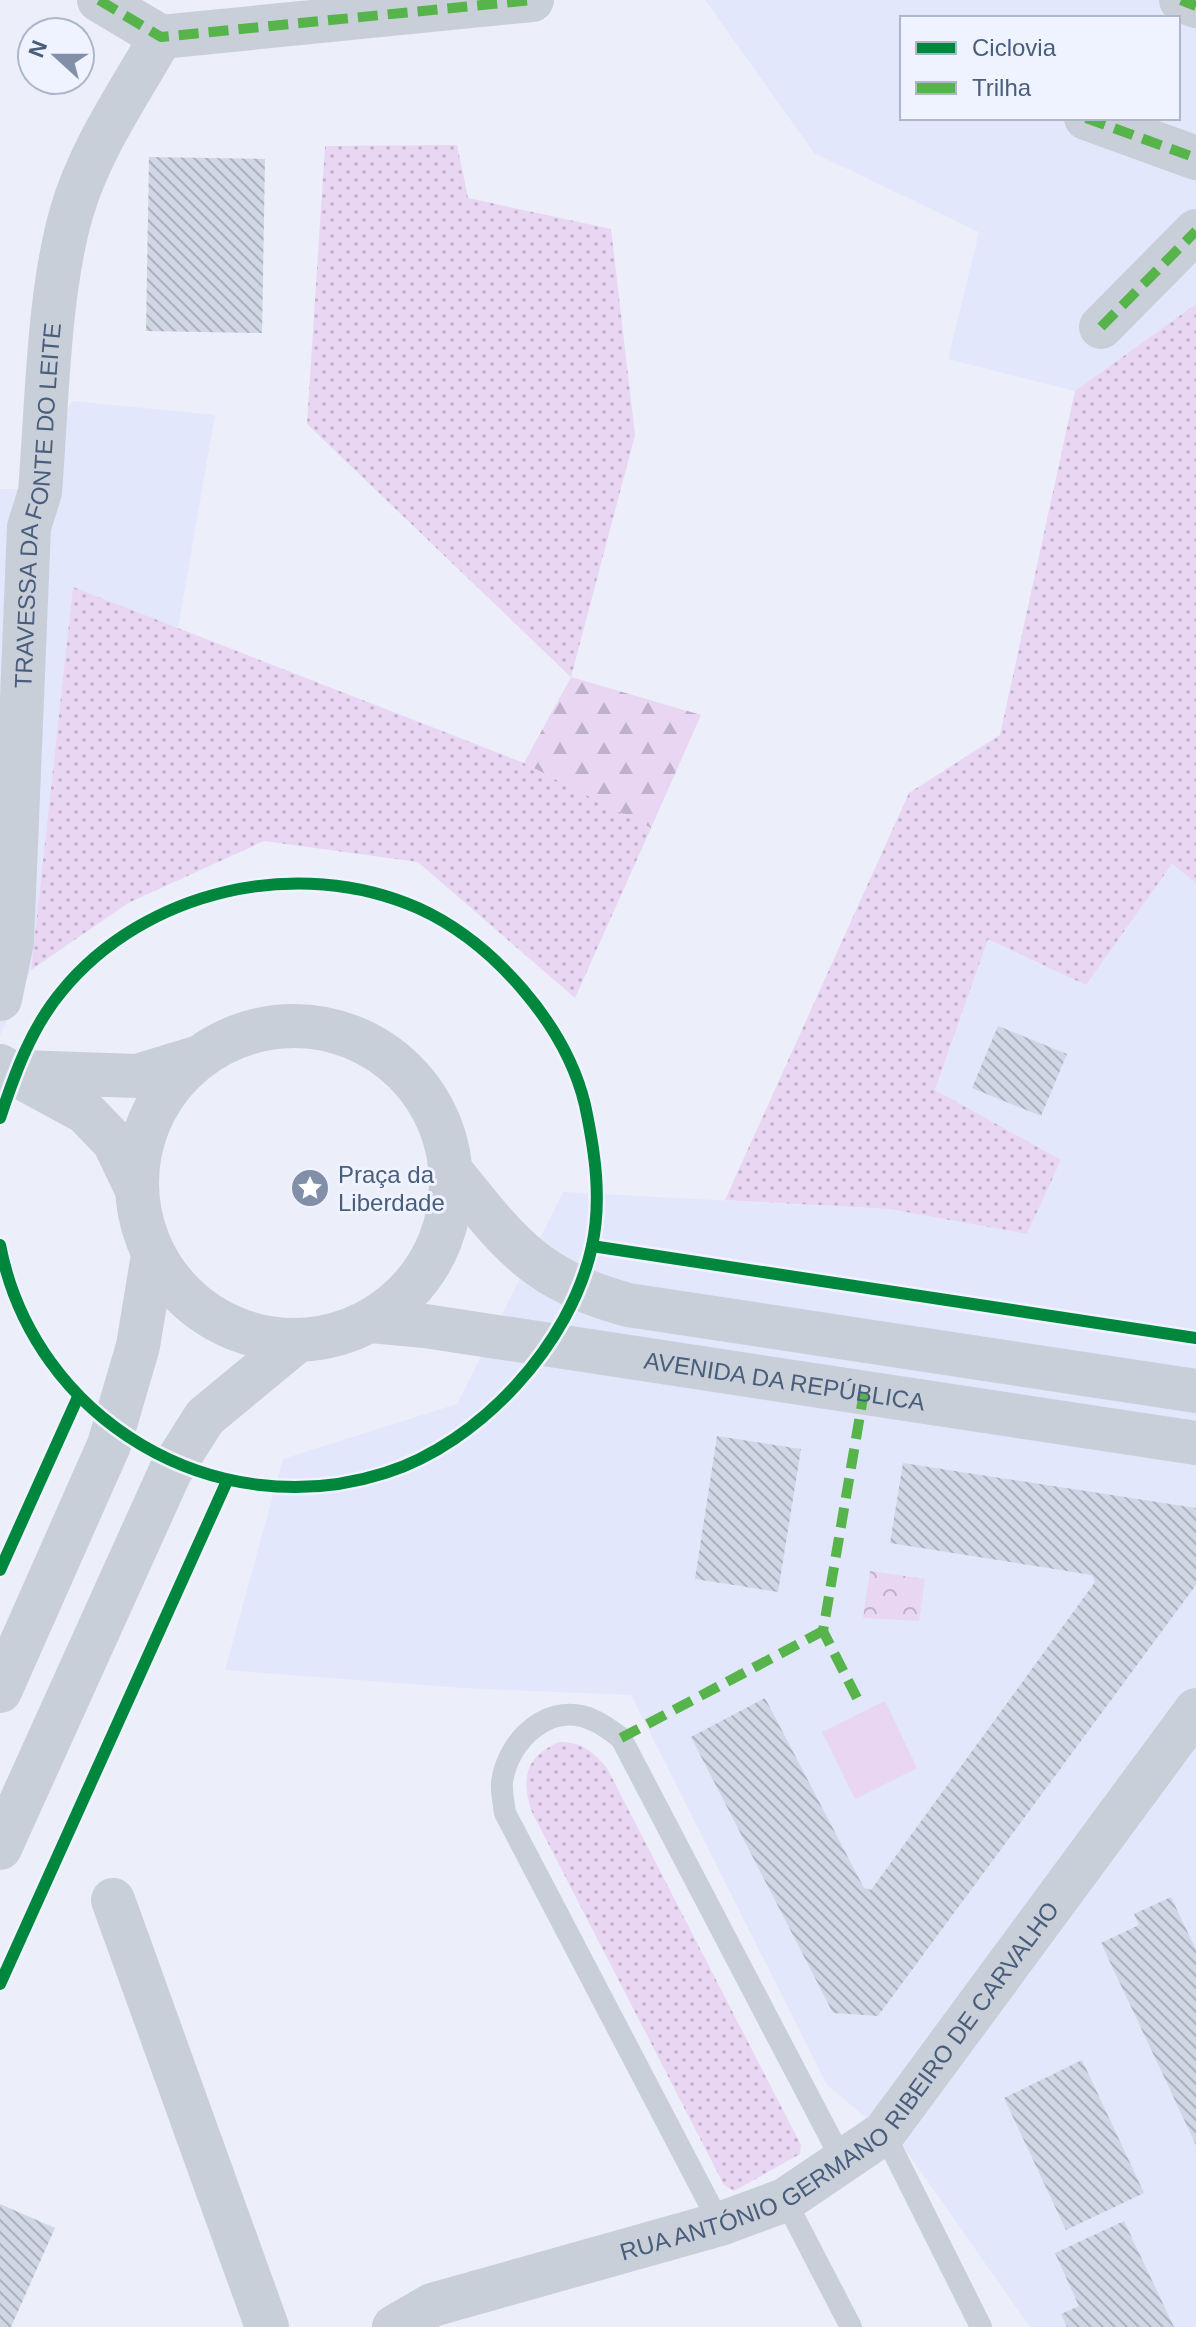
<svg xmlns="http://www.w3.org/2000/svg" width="1196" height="2327" font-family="Arial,sans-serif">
<defs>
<pattern id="grass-dots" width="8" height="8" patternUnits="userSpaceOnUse" patternTransform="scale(2)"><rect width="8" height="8" fill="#e9d6f3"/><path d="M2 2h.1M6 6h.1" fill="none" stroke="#bfb1ca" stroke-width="1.8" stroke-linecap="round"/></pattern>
<pattern id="forest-firs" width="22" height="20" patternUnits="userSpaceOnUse" patternTransform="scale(2)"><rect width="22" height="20" fill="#e9d6f3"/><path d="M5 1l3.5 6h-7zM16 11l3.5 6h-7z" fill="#bfb1ca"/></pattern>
<pattern id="park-crowns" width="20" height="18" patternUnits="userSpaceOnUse" patternTransform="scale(2)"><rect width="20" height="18" fill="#e9d6f3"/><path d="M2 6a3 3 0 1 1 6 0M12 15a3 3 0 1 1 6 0" fill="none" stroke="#bfb1ca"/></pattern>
<pattern id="building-back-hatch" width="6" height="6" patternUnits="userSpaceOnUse" patternTransform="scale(2)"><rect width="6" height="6" fill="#d0d7e4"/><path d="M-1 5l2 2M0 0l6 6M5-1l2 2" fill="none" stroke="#abb2be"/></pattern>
</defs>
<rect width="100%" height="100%" fill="#eceef9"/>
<!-- residential -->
<g fill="#e2e7fb" fill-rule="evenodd">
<path d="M705,0H1196V304L1075,391L948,359L979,232L814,153ZM902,18H1178V118H902Z"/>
<path d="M72,401L215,415L178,628L73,588L31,970L0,1035V489H22Z"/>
<path d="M1172,864L1196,883V2327H1030L907,2152L827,2085L631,1695L463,1688L225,1670L283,1459L457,1404L563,1192L889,1209L1027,1234L1061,1160L935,1091L988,938L1086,985Z"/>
</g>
<!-- grass -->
<g fill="url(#grass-dots)">
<path d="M457,145L468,198L611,229L635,435L571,677L307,424L325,146Z"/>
<path d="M1196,304V883L1172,864L1086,985L988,939L935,1090L1061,1160L1027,1234L889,1209L725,1200L909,793L1000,735L1075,391Z"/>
<path d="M73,587L524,763L651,828L575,998L418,862L264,841L128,903L31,970Z"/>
<path d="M559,1742C582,1742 592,1751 607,1768L801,2145L800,2154L734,2191L724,2185L531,1810C521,1776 526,1757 559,1742Z"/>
</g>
<!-- forest -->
<path fill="url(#forest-firs)" d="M571,677L701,715L651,828L524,763Z"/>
<!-- park -->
<path fill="url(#park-crowns)" d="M870,1571L925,1579L919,1621L863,1618Z"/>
<!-- pitch -->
<path fill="#e9d6f3" d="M885,1701L917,1768L855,1799L822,1732Z"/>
<!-- building -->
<g fill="url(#building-back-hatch)">
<path d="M149,157L265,159L262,333L146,331Z"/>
<path d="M998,1026L1067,1054L1041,1116L972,1088Z"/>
<path d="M717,1436L801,1449L778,1592L695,1579Z"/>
<path d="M903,1463L1196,1508V1585L878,2016L833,2013L691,1737L765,1698L864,1888L871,1890L1095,1582L1092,1575L890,1543Z"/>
<path d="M1171,1897L1196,1950V2145L1101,1943L1139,1925L1134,1914Z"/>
<path d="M1082,2060L1144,2193L1066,2230L1004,2098Z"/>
<path d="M0,2204L55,2228L11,2327H0Z"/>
<path d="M1124,2221L1174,2327H1067L1061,2314L1079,2306L1055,2253Z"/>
</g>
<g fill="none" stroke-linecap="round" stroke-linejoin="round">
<!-- service -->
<g stroke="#c9cfd9" stroke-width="22">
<path d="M884,2133L981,2327"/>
<path d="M785,2200L851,2327"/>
<path d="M720,2224L505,1813C504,1804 501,1792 502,1782C508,1739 551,1699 595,1721C604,1725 613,1732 621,1738L843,2162"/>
</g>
<!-- minor -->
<g stroke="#c9cfd9" stroke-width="44">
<path d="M99,0L161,37"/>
<path d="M1181,0L1196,6"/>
<path d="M161,37L532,0"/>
<path d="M1086,118L1196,158"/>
<path d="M1101,327L1196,231"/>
<path id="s1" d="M0,999L12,942L29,527L40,492C47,406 48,292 72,211C90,149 130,92 161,37"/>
<path d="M0,1066L85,1112L114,1142L136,1188"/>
<path d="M22,1072L137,1076L196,1058"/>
<path d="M113,1900L267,2327"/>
<path id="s2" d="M394,2327L432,2305L720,2224L785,2200L884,2133L1196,1710"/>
</g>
<!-- tertiary -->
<g stroke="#c9cfd9" stroke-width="44">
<circle cx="294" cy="1183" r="157"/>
<path d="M451,1171C510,1244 534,1279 628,1305L1196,1391"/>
<path id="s3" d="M371,1321L425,1326L1196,1443"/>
<path d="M0,1691L109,1445L138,1346L153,1255"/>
<path d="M0,1848L170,1472L205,1417L297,1341"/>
</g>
<!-- quiet -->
<g stroke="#57b44a" stroke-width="10" stroke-dasharray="20 10" stroke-linecap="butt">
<path d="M99,0L161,37L532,0"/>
<path d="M1181,0L1196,6"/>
<path d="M1086,118L1196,158"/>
<path d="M1101,327L1196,231"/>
<path d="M857,1698L823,1631L864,1392"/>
<path d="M621,1738L823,1631"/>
</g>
<!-- cycleway casing -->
<g stroke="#eff2ff" stroke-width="17">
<g id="cycleway">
<path d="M0,1118C15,1073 31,1028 62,991C145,890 298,855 418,908C493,942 566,1025 585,1105C595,1152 602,1199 592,1246C571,1344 480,1443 385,1473C215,1527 34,1420 0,1245"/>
<path d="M592,1246L1196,1338"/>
<path d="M0,1570L78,1397"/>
<path d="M0,1984L227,1481"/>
</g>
</g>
<!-- cycleway -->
<use href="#cycleway" stroke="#00873e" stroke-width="12"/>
</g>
<!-- icons -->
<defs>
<g id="sight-disc" transform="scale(2)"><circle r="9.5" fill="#8190a8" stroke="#eff2ff"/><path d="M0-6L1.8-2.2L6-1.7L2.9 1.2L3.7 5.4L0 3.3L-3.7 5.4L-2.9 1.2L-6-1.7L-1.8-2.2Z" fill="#fff"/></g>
</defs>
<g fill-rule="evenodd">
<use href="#sight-disc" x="310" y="1188"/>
</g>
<g text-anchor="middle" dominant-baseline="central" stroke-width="6" stroke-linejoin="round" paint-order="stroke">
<!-- street labels -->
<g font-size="24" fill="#485e7c" stroke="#eff2ff">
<text stroke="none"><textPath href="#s1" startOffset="496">TRAVESSA DA FONTE DO LEITE</textPath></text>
<text stroke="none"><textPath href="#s3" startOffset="418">AVENIDA DA REPÚBLICA</textPath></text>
<text stroke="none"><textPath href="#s2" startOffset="528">RUA ANTÓNIO GERMANO RIBEIRO DE CARVALHO</textPath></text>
</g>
<!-- poi labels -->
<g font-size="24" fill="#485e7c" stroke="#eff2ff" text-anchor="start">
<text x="338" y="1174">Praça da<tspan x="338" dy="28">Liberdade</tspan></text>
</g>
</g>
<!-- legend -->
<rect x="900" y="16" width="280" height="104" fill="#eff2ff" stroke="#acb7cb" stroke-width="2"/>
<rect x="916" y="42" width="40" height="12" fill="#00873e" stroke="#acb7cb" stroke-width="2"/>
<text x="972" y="56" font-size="24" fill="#485e7c">Ciclovia</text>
<rect x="916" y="82" width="40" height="12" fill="#57b44a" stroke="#acb7cb" stroke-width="2"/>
<text x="972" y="96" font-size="24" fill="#485e7c">Trilha</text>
<!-- north arrow -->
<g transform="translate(56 56) rotate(291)"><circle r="38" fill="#eff2ff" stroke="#acb7cb" stroke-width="2"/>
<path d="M0-6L14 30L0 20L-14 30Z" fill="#8190a8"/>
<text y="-12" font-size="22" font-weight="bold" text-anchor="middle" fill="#485e7c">N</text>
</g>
</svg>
